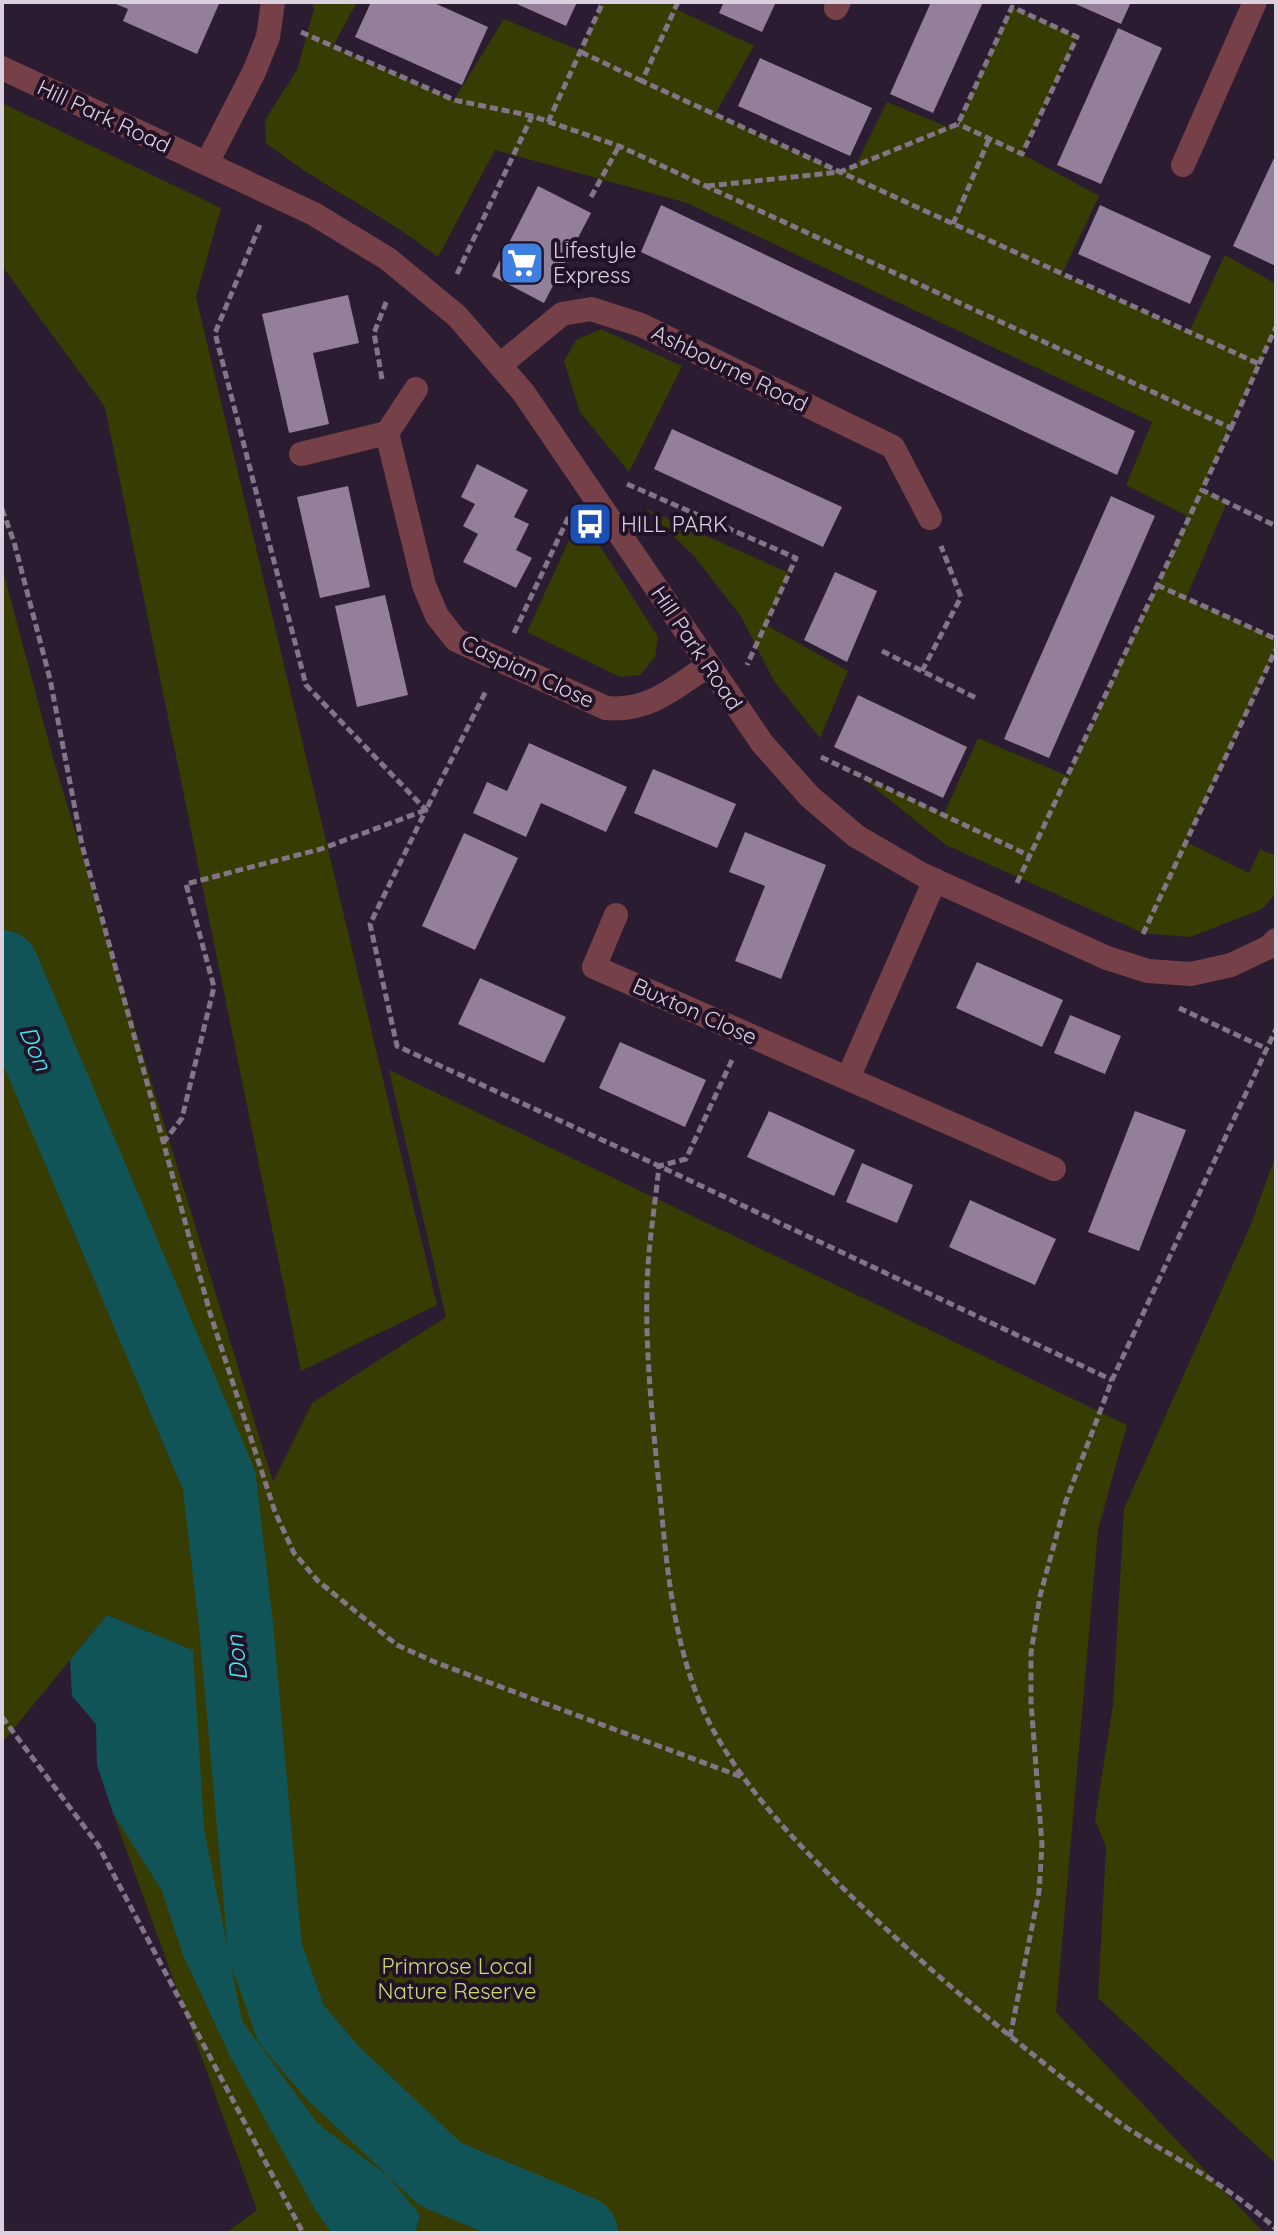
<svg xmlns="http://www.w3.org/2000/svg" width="1278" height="2235" font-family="Quicksand,sans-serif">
<rect width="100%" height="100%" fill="#2c1c31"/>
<!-- green -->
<g fill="#373c03">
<path d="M313,2H357L333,46L454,100L504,19L581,51L603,2H678L676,9L754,46L715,114L840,172L856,165L887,102L948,127L957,124L1012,7L1077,37L1022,154L1099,196L1062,274L1189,332L1225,255L1276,284V328L1202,489L1227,502L1186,598L1276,639V649L1186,842L1249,873L1260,849L1276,856V893L1262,909L1190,937L1143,933L946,845L856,773L944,814L978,738L1068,776L1189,517L1126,485L1152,422L687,203L495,150L438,257C384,214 320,186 266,143L265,120L297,70L314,9Z"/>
<path d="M2,103L221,208L196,297L437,1305L301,1371L105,407L2,266Z"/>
<path d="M601,329L682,366L629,472L580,412L564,361L576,340Z"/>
<path d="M646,509L789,573L766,625L848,671L820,738L774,681L742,618L695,557Z"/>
<path d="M576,525L595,538L658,637L655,657L640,675L620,677L527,632Z"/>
<path d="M2,567L53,758L273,1482L312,1403L446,1317L389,1070L1127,1425L1098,1530L1056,2012L1264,2233H226L257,2210L113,1813L192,1650L107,1615L2,1743Z"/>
<path d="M1276,1154V2164L1098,1998L1106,1847L1095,1820L1113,1705L1124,1509L1252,1222Z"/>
</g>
<!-- water -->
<path fill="#105458" d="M107,1615L193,1650L204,1828L242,2021L318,2124L389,2177L420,2215L415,2233H332L316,2211L231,2058L183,1955L162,1891L113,1813L97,1765L96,1724L72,1696L70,1660Z"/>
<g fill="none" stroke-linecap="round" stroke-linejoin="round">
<!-- river -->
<path stroke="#105458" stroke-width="74" d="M2,967L219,1480L236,1625L265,1950L291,2024L332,2072L440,2174L581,2233"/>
</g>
<!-- building -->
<g fill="#937f99">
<path d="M111,2H214L219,4L197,54L123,21L128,9Z"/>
<path d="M371,2H432L488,27L462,85L355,37Z"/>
<path d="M518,2H577L566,26L517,4Z"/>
<path d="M724,2H776L762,32L719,13Z"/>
<path d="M931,2H983L933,113L890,94Z"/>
<path d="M1071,2H1131L1121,24Z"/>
<path d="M1118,28L1162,48L1101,184L1057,165Z"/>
<path d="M760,58L872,108L850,156L738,106Z"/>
<path d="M1276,154V266L1233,246Z"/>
<path d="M538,186L591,213L544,303L492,276Z"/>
<path d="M661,205L1135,431L1117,475L641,252Z"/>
<path d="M1100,205L1211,256L1190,304L1078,254Z"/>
<path d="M348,295L359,343L313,353L329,424L289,433L262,314Z"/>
<path d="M672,429L842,507L823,547L654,469Z"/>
<path d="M477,464L528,490L514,517L529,524L516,550L532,558L516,588L463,562L478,534L463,526L475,504L461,497Z"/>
<path d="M348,486L370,587L320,598L297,497Z"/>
<path d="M1111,496L1155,516L1049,758L1004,739Z"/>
<path d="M835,572L877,591L847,662L804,640Z"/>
<path d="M385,595L408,695L357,707L335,606Z"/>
<path d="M858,695L967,747L943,798L834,747Z"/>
<path d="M529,743L627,787L606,832L541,803L526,837L473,813L487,782L507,791Z"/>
<path d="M653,769L736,804L717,848L634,813Z"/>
<path d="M745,832L826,865L781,979L735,961L765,886L729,872Z"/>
<path d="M464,833L518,858L475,950L422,926Z"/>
<path d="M977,962L1063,1000L1042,1047L956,1008Z"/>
<path d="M480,978L566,1017L544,1063L458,1024Z"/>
<path d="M1070,1015L1121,1036L1105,1074L1054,1053Z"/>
<path d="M620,1042L706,1080L685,1127L599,1088Z"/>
<path d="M769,1111L855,1150L834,1196L747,1157Z"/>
<path d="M1135,1111L1186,1130L1139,1251L1088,1232Z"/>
<path d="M862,1163L913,1185L897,1223L846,1202Z"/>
<path d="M970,1200L1056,1239L1035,1285L949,1247Z"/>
</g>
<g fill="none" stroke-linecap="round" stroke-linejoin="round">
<!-- path -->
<g stroke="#837587" stroke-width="5" stroke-dasharray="8 4" stroke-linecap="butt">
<path d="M678,2L642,81L1259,364L1231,428"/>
<path d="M301,32L454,100L532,116L619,146L1231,428L1202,490L1276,526"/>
<path d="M581,52L642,81"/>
<path d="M548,122L603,2"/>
<path d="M707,186L840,172L958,124L1012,7L1077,37L1022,154L958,124"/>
<path d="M591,197L619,146"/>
<path d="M953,224L989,139"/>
<path d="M260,225L215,333L306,685L426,810L370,924L397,1046L659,1166L1112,1380"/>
<path d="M457,274L532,116"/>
<path d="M1259,364L1276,327"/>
<path d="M382,379L374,333L387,300"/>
<path d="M627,484L796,558L747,665"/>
<path d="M2,509L14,542L50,679L82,845L210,1313L275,1512L294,1553L318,1581L397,1645L437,1663L742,1777"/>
<path d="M1157,585L1276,639"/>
<path d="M514,633L569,516"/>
<path d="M882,651L976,698"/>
<path d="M922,671L961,597L941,546"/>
<path d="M821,757L1030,856"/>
<path d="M1017,883L1202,490"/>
<path d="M1143,934L1276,649"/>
<path d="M1179,1008L1267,1049"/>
<path d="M732,1060L686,1159L659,1166C655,1206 648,1246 647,1286C645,1359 654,1433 661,1506C668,1580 676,1659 711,1726C745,1789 795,1842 846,1891C917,1960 991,2022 1069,2083C1088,2098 1107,2114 1127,2128C1178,2160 1232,2188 1276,2229"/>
<path d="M163,1143L182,1118L214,987L186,884L321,849L426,810L487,689"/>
<path d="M2,1717L98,1845L303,2233"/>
<path d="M1010,2037L1039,1892L1042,1845L1031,1702V1653L1040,1596L1066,1501L1112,1380L1276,1029"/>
</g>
<!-- street -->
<g stroke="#754048" stroke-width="24">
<path d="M836,8L839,2"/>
<path d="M2,68L314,214L388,259L457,316L523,392L762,743L810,797L856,836L923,875L1107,958L1148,971L1191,974L1231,965L1269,947L1276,940"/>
<path d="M207,163L254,72L268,37L273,2"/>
<path d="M1183,165L1255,2"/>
<path d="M500,365L562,314L591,309L641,325L893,447L930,518"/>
<path d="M387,433L424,585L437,616L456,640L606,708C649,712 674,688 709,665"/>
<path d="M301,454L387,433L416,389"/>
<path d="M616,915L594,967L1054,1169"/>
<path d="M848,1078L935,880"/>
</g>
</g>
<!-- icons -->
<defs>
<g id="supermarket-square" transform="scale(2.3)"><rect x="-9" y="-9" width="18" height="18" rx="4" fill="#3f7fe0" stroke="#221227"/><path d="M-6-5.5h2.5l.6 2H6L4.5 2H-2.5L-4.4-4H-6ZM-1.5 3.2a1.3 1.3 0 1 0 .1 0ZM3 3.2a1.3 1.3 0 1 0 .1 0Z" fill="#fff"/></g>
<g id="bus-square" transform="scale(2.3)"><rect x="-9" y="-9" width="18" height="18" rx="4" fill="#1a4fb4" stroke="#221227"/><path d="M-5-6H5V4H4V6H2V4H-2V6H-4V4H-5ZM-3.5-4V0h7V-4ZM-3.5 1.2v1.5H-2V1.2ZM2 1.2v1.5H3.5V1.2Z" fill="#fff"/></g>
</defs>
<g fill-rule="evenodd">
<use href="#supermarket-square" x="522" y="263"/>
<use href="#bus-square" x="590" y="524"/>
</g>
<g text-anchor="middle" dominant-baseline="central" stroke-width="8" stroke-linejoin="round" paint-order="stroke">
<!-- street labels -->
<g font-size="22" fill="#dbd0de" stroke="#221227">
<text transform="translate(104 116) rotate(25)">Hill Park Road</text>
<text transform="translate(730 368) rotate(26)">Ashbourne Road</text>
<text transform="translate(697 648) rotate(56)">Hill Park Road</text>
<text transform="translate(528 671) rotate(25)">Caspian Close</text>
<text transform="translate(695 1011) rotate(24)">Buxton Close</text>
</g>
<!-- poi labels -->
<g font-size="22" fill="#dbd0de" stroke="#221227" text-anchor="start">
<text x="553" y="250">Lifestyle<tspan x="553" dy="25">Express</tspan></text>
<text x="621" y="524">HILL PARK</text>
</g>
<!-- park labels -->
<g font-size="22" fill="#cedb6d" stroke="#221227">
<text x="457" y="1966">Primrose Local<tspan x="457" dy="25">Nature Reserve</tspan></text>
</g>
<!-- water labels -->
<g font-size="24" font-style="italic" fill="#3deef7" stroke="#221227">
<text transform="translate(36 1048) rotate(67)">Don</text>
<text transform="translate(236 1658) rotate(-96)">Don</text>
</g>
</g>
<!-- border -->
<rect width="1278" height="2235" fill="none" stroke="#dbd0de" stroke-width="8"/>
</svg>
